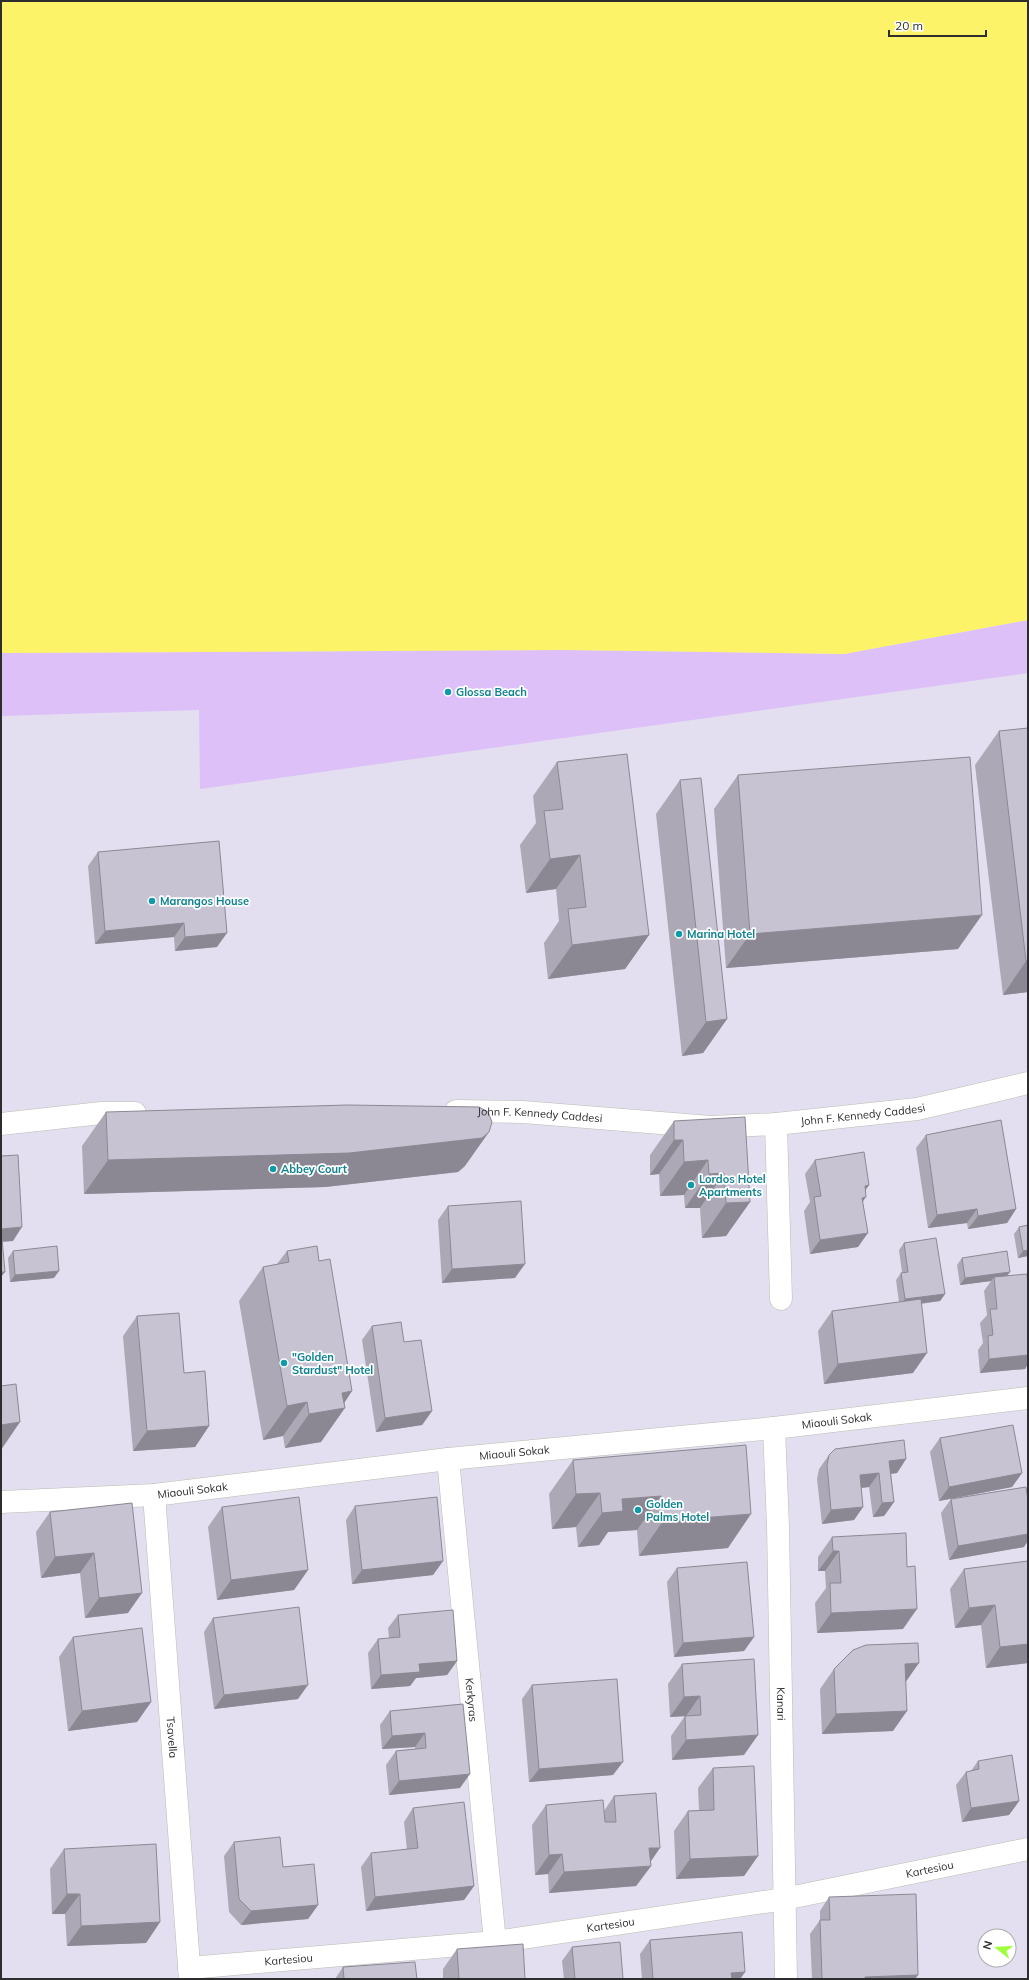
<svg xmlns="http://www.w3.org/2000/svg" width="1029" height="1980" font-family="Mulish,sans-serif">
<rect width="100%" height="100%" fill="#e3dff0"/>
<!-- sand -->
<path fill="#ddc0f7" d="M1028,620V673L200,789L199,710L1,716V653L566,650L844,654Z"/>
<!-- water -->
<path fill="#fcf368" d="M1,1H1028V620L844,654L566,650L1,653Z"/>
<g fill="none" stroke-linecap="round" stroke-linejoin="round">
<!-- minor casing -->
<g stroke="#b7beaf" stroke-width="23">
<g id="minor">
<path id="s1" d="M456,1111L523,1112L711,1127L776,1124L917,1109L1028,1083"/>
<path d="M1,1124L101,1113H135"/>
<path d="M776,1124L781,1299"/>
<path id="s2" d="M774,1428L778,1526L786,1979"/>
<path id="s3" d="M448,1459L495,1942"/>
<path id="s4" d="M154,1495L190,1979"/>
<path id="s5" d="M1,1502L154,1495L448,1459L774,1428L1028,1398"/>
<path id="s6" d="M189,1968L495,1942L784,1899L1028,1849"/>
</g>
</g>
<!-- minor -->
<use href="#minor" stroke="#fff" stroke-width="22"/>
</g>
<!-- wall -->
<g fill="#aca8b5">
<path d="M1028,728V992L1003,995L975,765L999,731Z"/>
<path d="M557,762L649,935L625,969L548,979L544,943L559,921L556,889L526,893L520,845L536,823L533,796Z"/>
<path d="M738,775L958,949L726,968L714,809Z"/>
<path d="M680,780L727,1019L703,1053L682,1056L656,814Z"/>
<path d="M98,852L217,947L175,951L174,937L95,944L88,866Z"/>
<path d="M106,1112L465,1166L458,1172L325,1187L84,1194L82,1146Z"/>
<path d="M674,1121L750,1202L726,1236L702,1238L700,1208H685L684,1195L660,1196L659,1174L650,1175V1155Z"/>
<path d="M926,1135L1016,1209L1007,1223L968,1229L967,1223L928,1228L916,1148Z"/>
<path d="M815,1160L869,1185L865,1191L863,1202L858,1247L810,1254L804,1211L810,1202L805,1174Z"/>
<path d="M448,1206L515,1278L442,1283L438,1220Z"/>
<path d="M1019,1227L1028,1256L1018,1258L1014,1234Z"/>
<path d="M904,1243L945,1294L940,1301L921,1304L913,1373L824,1384L818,1331L832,1311L899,1302L896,1280L901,1273L902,1272L899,1250Z"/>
<path d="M13,1251L54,1278L10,1282L8,1258Z"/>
<path d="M287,1251L344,1403L321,1442L285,1448L283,1436L263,1440L239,1301L263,1267L277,1264Z"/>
<path d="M962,1258L1007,1276L1028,1287V1364L1025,1369L980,1373L978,1350L983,1343L980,1323L987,1315L984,1291L991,1281L960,1285L957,1265Z"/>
<path d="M137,1316L184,1373L209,1426L195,1447L133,1451L123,1336Z"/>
<path d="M372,1326L404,1342L432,1411L422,1425L376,1432L362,1340Z"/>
<path d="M940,1438L1022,1473L1012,1487L939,1501L930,1452Z"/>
<path d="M746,1445L728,1548L639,1556L637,1530L608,1532L599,1545L578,1547L576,1527L552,1529L549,1494L573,1460Z"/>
<path d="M829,1455L906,1459L897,1473L891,1474L894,1502L884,1516L873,1517L869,1487L861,1488L863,1507L854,1520L822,1524L817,1479L819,1469Z"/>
<path d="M951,1499L1024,1547L949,1560L941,1513Z"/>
<path d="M132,1503L128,1613L85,1618L80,1573L41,1578L36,1532L50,1512Z"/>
<path d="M355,1506L443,1561L433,1575L352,1584L346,1520Z"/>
<path d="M222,1507L308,1570L294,1590L217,1600L208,1527Z"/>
<path d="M832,1537L907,1567L903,1629L817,1633L815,1603L826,1588L825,1571H818V1557Z"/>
<path d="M1028,1561V1663L986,1668L981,1625L955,1628L950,1589L964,1569Z"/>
<path d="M677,1568L754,1637L744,1651L674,1657L667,1582Z"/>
<path d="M398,1615L457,1661L447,1675L416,1678L410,1686L371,1689L368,1653L378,1639L389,1638L388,1628Z"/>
<path d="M213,1618L298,1699L214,1709L204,1632Z"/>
<path d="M73,1637L151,1702L137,1722L68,1731L59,1657Z"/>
<path d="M682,1664L744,1755L672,1760L671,1736L685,1716H686L670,1717L668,1684Z"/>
<path d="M834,1669L906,1681L893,1731L822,1734L820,1689Z"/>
<path d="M532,1685L613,1775L529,1782L522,1699Z"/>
<path d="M463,1704L460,1788L389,1795L386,1765L396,1751L415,1749V1747L382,1749L380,1725L390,1711Z"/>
<path d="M978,1761L1019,1801L1009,1815L962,1822L956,1785L966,1772L971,1771Z"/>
<path d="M713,1768L758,1856L744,1876L676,1879L674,1831L688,1811L699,1810L698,1788Z"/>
<path d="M614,1796L650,1862L651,1866L636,1886L549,1893L548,1874L535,1875L532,1825L546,1805L604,1811Z"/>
<path d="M413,1808L474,1886L464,1900L366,1911L361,1867L371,1853L407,1850L404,1822Z"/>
<path d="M234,1842L283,1867L318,1905L308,1919L241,1925L229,1912L224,1856Z"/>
<path d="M64,1849L160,1922L146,1943L67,1946L65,1914H52L50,1869Z"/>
<path d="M829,1897L918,1975L915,1979H812L810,1934L820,1920V1911Z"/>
<path d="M650,1940L745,1972L740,1979H642L640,1954Z"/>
<path d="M572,1947L623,1979H564L562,1961Z"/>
<path d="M457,1949L525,1979H443V1969Z"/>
<path d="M343,1967L417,1979H335Z"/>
</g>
<!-- shaded-wall -->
<g fill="#8c8893">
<path d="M580,855L556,889L526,893L550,859Z"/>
<path d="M982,915L958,949L726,968L750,934Z"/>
<path d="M184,923L174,937L95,944L105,931Z"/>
<path d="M227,933L217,947L175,951L185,937Z"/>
<path d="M649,935L625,969L548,979L572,945Z"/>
<path d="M1028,960V992L1003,995L1026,961Z"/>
<path d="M727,1019L703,1053L682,1056L706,1022Z"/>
<path d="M489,1132L465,1166L458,1172L325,1187L84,1194L108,1160Z"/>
<path d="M674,1140H683L659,1174L650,1175Z"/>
<path d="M708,1160L684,1195L660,1196L684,1162Z"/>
<path d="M724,1173L700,1208H685L709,1174Z"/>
<path d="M869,1185L859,1199L865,1186Z"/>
<path d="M866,1197L856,1211L862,1198Z"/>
<path d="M750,1202L726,1236L702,1238L726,1203Z"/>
<path d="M977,1209L967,1223L928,1228L937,1215Z"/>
<path d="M1016,1209L1007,1223L968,1229L978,1216Z"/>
<path d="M22,1227L13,1241L1,1242V1229Z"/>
<path d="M868,1233L858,1247L810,1254L820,1240Z"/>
<path d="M1028,1250V1256L1018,1258L1023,1251Z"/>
<path d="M525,1264L515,1278L442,1283L452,1269Z"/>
<path d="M59,1271L54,1278L10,1282L15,1275Z"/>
<path d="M1,1272H5L1,1277Z"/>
<path d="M1010,1272L1005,1279L994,1277L991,1281L960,1285L965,1278Z"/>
<path d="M945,1294L940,1301L900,1306L905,1299Z"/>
<path d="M927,1353L913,1373L824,1384L838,1364Z"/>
<path d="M1028,1355V1364L1025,1369L980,1373L989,1359Z"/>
<path d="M352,1391L341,1408H345L321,1442L285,1448L309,1414L342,1393Z"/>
<path d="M307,1402L283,1436L263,1440L287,1406Z"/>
<path d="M432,1411L422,1425L376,1432L385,1418Z"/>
<path d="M20,1422L1,1450V1425Z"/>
<path d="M209,1426L195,1447L133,1451L147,1431Z"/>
<path d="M906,1459L897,1473L880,1475L889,1461Z"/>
<path d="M879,1473L869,1487L850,1489L860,1475Z"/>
<path d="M1022,1473L1012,1487L939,1501L949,1487Z"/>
<path d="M600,1493L576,1527L552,1529L576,1494Z"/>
<path d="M661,1496L637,1530L608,1532L599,1545L578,1547L602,1513L622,1499Z"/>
<path d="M894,1502L884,1516L873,1517L882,1503Z"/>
<path d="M863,1507L854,1520L822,1524L831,1510Z"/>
<path d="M751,1514L728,1548L639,1556L663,1521Z"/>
<path d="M1028,1534V1541L1024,1547L949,1560L958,1546Z"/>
<path d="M833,1551H839L825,1571H818Z"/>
<path d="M94,1553L80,1573L41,1578L55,1557Z"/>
<path d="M443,1561L433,1575L352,1584L362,1570Z"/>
<path d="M308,1570L294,1590L217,1600L231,1580Z"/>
<path d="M142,1593L128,1613L85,1618L99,1598Z"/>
<path d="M995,1605L981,1625L955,1628L969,1608Z"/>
<path d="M917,1609L903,1629L817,1633L831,1613Z"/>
<path d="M754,1637L744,1651L674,1657L683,1643Z"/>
<path d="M1028,1644V1663L986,1668L1000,1647Z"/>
<path d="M457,1661L447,1675L416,1678L410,1686L371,1689L381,1675L419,1664Z"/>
<path d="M919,1663L905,1683V1664Z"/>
<path d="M308,1685L298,1699L214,1709L224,1695Z"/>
<path d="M700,1696L686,1716L670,1717L684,1697Z"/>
<path d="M151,1702L137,1722L68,1731L82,1711Z"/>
<path d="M907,1711L893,1731L822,1734L836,1714Z"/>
<path d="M425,1733L415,1747L382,1749L392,1736Z"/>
<path d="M758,1735L744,1755L672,1760L686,1740Z"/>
<path d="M623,1762L613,1775L529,1782L539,1769Z"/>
<path d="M470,1774L460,1788L389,1795L399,1781Z"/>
<path d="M1019,1801L1009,1815L962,1822L971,1808Z"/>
<path d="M649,1848H660L647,1867L651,1866L636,1886L549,1893L564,1872Z"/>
<path d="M562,1854L548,1874L535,1875L549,1855Z"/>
<path d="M758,1856L744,1876L676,1879L690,1859Z"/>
<path d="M474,1886L464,1900L366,1911L375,1897Z"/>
<path d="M67,1894H80L65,1914H52Z"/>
<path d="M318,1905L308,1919L241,1925L251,1911Z"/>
<path d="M160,1922L146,1943L67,1946L81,1926Z"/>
<path d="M745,1972L740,1979H727L731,1973Z"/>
<path d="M918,1975L915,1979H864L865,1977Z"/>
</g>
<!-- building -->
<g fill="#c8c3d2" stroke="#8c8893">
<path d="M1028,728V960L1026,961L999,731Z"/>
<path d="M627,754L649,935L572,945L568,909L586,907L580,855L550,859L544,811L563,809L557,762Z"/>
<path d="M970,757L982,915L750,934L738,775Z"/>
<path d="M701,778L727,1019L706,1022L680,780Z"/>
<path d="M219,841L227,933L185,937L184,923L105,931L98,852Z"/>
<path d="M348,1105L479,1107L488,1112L492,1122L489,1132L482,1138L349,1153L108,1160L106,1112Z"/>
<path d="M745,1117L750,1202L726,1203L724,1173L709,1174L708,1160L684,1162L683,1140H674V1121Z"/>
<path d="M1001,1120L1016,1209L978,1216L977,1209L937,1215L926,1135Z"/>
<path d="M864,1152L869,1185L865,1186L866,1197L862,1198L868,1233L820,1240L814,1197L821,1196L815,1160Z"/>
<path d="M18,1155L22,1227L1,1229V1156Z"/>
<path d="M521,1201L525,1264L452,1269L448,1206Z"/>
<path d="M1028,1225V1250L1023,1251L1019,1227Z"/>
<path d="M936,1238L945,1294L905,1299L901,1273L908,1272L904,1243Z"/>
<path d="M1,1239H2L5,1272H1Z"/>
<path d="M57,1246L59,1271L15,1275L13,1251Z"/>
<path d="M317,1246L319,1261L330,1259L352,1391L342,1393L345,1408L309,1414L307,1402L287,1406L263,1267L289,1262L287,1251Z"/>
<path d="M1007,1251L1010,1272L965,1278L962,1258Z"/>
<path d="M1027,1274L1028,1287V1355L989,1359L988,1336L993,1335L990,1309H997L994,1277Z"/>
<path d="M921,1299L927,1353L838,1364L832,1311Z"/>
<path d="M179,1313L184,1373L205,1371L209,1426L147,1431L137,1316Z"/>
<path d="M401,1322L404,1342L421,1340L432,1411L385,1418L372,1326Z"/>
<path d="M16,1384L20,1422L1,1425V1386Z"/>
<path d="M1013,1425L1022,1473L949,1487L940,1438Z"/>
<path d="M904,1440L906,1459L889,1461L894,1502L882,1503L879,1473L860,1475L863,1507L831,1510L827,1465L829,1455L835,1449Z"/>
<path d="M746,1445L751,1514L663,1521L661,1496L622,1499L623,1511L602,1513L600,1493L576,1494L573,1460Z"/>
<path d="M1026,1487L1028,1500V1534L958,1546L951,1499Z"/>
<path d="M299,1497L308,1570L231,1580L222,1507Z"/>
<path d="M437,1497L443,1561L362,1570L355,1506Z"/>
<path d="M132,1503L142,1593L99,1598L94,1553L55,1557L50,1512Z"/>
<path d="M906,1533L907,1567L915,1566L917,1609L831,1613L830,1583H841L839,1551H833L832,1537Z"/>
<path d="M1028,1561V1644L1000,1647L995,1605L969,1608L964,1569Z"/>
<path d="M747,1562L754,1637L683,1643L677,1568Z"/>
<path d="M299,1607L308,1685L224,1695L213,1618Z"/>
<path d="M453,1610L457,1661L419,1664L420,1672L381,1675L378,1639L400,1637L398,1615Z"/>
<path d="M142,1628L151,1702L82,1711L73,1637Z"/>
<path d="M918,1643L919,1663L905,1664L907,1711L836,1714L834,1669L853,1650L866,1645Z"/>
<path d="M754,1659L758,1735L686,1740L685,1716L701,1715L700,1696L684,1697L682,1664Z"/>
<path d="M617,1679L623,1762L539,1769L532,1685Z"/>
<path d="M463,1704L470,1774L399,1781L396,1751L426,1748L425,1733L392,1736L390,1711Z"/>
<path d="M1012,1755L1019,1801L971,1808L966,1772L979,1769L978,1761Z"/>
<path d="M754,1766L758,1856L690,1859L688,1811L714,1810L713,1768Z"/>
<path d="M656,1793L660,1848H649L651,1866L564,1872L562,1854L549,1855L546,1805L603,1800L605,1822H616L614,1796Z"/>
<path d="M464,1802L474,1886L375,1897L371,1853L418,1848L413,1808Z"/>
<path d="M280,1837L283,1867L314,1864L318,1905L251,1911L239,1899L234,1842Z"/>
<path d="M156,1844L160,1922L81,1926L80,1894H67L64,1849Z"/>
<path d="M916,1894L918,1975L865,1977V1979H822L820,1920H830L829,1897Z"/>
<path d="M742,1932L745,1972L731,1973L732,1979H653L650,1940Z"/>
<path d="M620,1942L623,1979H575L572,1947Z"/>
<path d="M523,1944L525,1979H459L457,1949Z"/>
<path d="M415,1962L417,1979H344L343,1967Z"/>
</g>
<!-- markers -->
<g fill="#0f9aa8" stroke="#fff" stroke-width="1.5">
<circle cx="448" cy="692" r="4"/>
<circle cx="152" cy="901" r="4"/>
<circle cx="679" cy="934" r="4"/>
<circle cx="273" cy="1169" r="4"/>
<circle cx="691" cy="1185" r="4"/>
<circle cx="284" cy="1363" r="4"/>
<circle cx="638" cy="1510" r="4"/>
</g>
<g text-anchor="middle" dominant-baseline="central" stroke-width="3.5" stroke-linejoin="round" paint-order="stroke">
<!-- culture labels -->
<g font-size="11" font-weight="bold" fill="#0d838f" stroke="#fff" text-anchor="start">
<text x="456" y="692">Glossa Beach</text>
<text x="160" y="901">Marangos House</text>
<text x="687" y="934">Marina Hotel</text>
<text x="281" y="1169">Abbey Court</text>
<text x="699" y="1179">Lordos Hotel<tspan x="699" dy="13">Apartments</tspan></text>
<text x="292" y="1357">"Golden<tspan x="292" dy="13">Stardust" Hotel</tspan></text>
<text x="646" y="1504">Golden<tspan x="646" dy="13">Palms Hotel</tspan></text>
</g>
<!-- street labels -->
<g font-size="11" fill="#2d2d2d" stroke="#fff">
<text stroke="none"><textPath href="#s1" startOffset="408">John F. Kennedy Caddesi</textPath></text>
<text stroke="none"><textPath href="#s1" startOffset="84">John F. Kennedy Caddesi</textPath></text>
<text stroke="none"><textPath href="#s5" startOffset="840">Miaouli Sokak</textPath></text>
<text stroke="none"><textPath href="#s5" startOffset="516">Miaouli Sokak</textPath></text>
<text stroke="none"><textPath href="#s5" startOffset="192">Miaouli Sokak</textPath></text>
<text stroke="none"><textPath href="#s3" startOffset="242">Kerkyras</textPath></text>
<text stroke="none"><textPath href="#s2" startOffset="276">Kanari</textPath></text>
<text stroke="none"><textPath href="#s4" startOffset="243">Tsavella</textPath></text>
<text stroke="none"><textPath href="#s6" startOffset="748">Kartesiou</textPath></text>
<text stroke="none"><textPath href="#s6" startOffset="424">Kartesiou</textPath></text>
<text stroke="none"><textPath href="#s6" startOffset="100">Kartesiou</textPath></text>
</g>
</g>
<!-- border -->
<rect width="1029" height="1980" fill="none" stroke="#2d2d2d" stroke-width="4"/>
<!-- north arrow -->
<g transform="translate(997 1948) rotate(287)"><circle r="19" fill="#ffffff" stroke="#ababab"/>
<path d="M0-3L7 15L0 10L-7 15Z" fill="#a0ff3d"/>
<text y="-6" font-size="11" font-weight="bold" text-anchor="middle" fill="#2d2d2d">N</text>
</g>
<!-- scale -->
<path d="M889 30v6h97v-6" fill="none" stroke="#2d2d2d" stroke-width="2"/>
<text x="895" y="30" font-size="12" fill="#2d2d2d" stroke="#ffffff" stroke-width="3" paint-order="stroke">20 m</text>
</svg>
